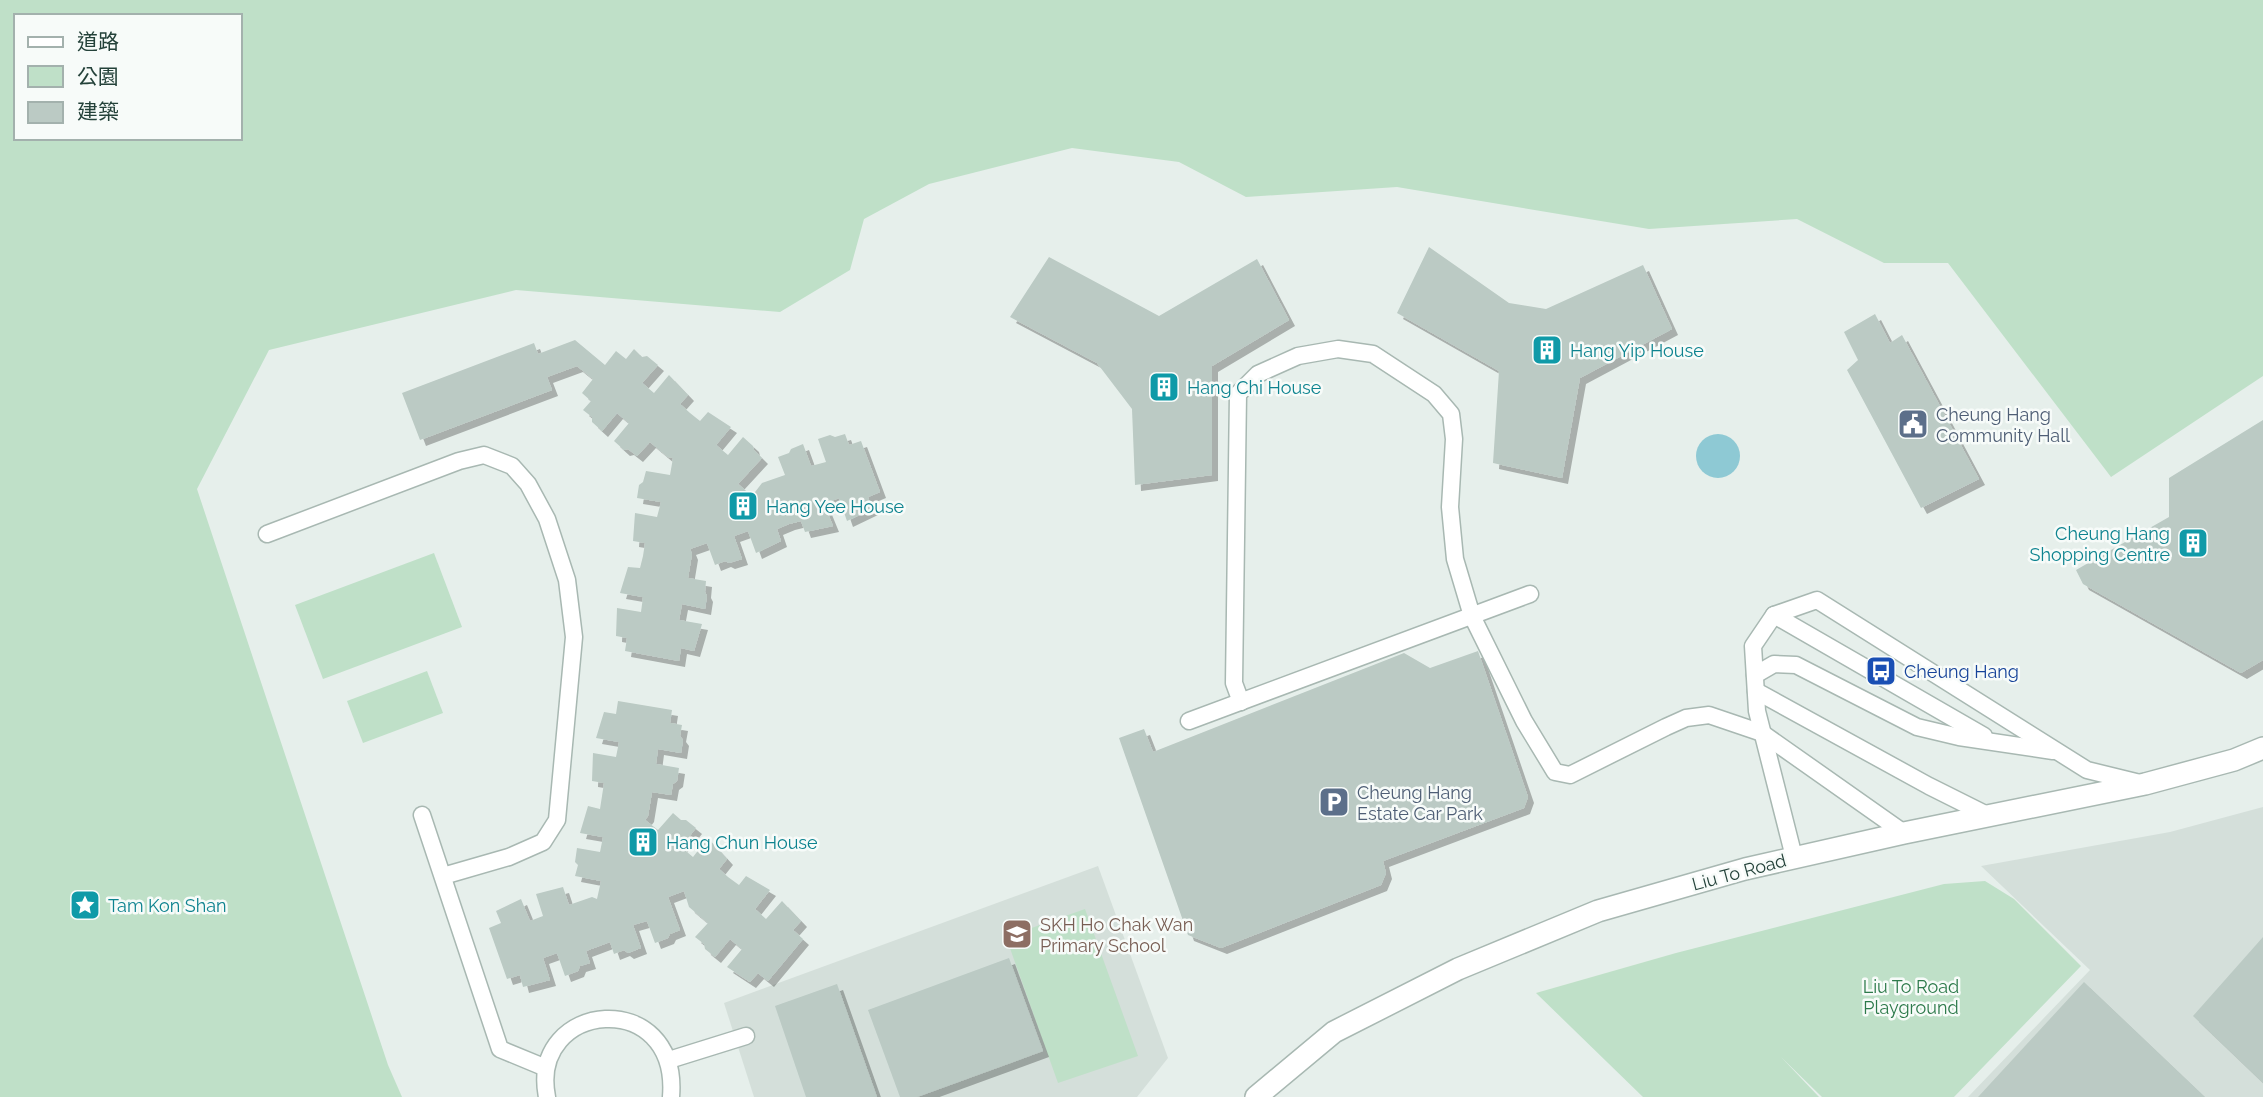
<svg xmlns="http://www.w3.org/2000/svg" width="2263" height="1097" font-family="Raleway,'Noto Sans TC',sans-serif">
<defs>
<filter id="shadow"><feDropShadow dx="6" dy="6" stdDeviation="0" flood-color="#0004"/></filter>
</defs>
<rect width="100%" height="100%" fill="#e6efeb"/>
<!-- built -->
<g fill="#d4dfda">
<path d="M2263,807V1097H1968L2090,970L1981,866L2170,832Z"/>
<path d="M1098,866L1168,1058L1137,1097H754L724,1003Z"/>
</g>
<!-- green -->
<g fill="#bfe0c8" fill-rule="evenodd">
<path d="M0,0H2263V376L2111,477L1948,263H1884L1797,219L1649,229L1397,187L1246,197L1179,162L1072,148L929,184L864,219L850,270L780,312L516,290L269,350L197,489L388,1065L402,1097H0ZM16,16H240V138H16Z"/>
<path d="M434,553L462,627L323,679L295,605Z"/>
<path d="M427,671L443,713L363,743L347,701Z"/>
<path d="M1985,881L2014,899L2081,966L1954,1097H1822L1781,1057L1819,1097H1643L1536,993L1676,953L1944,884Z"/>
<path d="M1085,909L1138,1056L1058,1083L1006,937Z"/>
</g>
<!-- water -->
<circle fill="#8ec9d4" cx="1718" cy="456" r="22"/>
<!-- building -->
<g fill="#bbcac4" filter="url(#shadow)">
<path d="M1429,247L1509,303L1546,309L1643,265L1672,329L1580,378L1562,478L1493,463L1499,371L1397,313Z"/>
<path d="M1049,257L1159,316L1257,259L1289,320L1212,366V475L1135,485L1132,409L1097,363L1010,317Z"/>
<path d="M1875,314L1890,343L1902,335L1979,479L1921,508L1847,370L1858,360L1844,332Z"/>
<path d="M575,340L605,365L616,351L626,359L634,349L642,357L647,356L658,365L642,383L654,393L669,375L688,395L680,404L690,413L700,421L708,412L731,427L716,445L728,455L743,437L753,446L754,450L762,458L738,484L752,496L762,483L785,475L778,457L789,453L791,449L803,444L811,466L826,462L818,439L830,435L835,437L845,434L849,445L861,441L880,492L868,497L872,509L847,521L839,498L824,504L833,526L805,532L801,521L789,524L777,529L781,541L756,553L748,531L734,536L742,559L729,563L725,561L715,565L707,543L690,549L692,554L688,578L706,581L705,592L707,596L705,609L682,604L679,620L702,624L694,651L681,648L679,661L625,651L627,638L616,636L617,608L641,612L643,597L620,593L628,567L640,568L643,556L645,543L633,541L635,513L657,517L661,502L637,498L639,485L643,482L646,471L670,475L673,458L668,457L650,442L637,456L628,449L624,450L614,441L629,423L617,413L602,431L592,422V417L583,410L591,401L582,393L593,379L577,366L547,377L552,390L420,440L402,393L534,343L538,354Z"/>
<path d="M2263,420V660L2241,673L2083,584L2076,570L2169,517V478Z"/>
<path d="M1478,651L1528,797L1524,808L1383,861L1386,873L1381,885L1221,948L1188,935L1119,738L1144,729L1153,752L1404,653L1430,668Z"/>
<path d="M618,701L672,710L670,723L682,725L680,736L683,740L681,753L658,749L656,764L679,768L677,781L673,784L671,795L652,792L648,816L645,820L658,830L673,813L681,820H686L696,828L681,847L693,857L708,838L727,859L719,869L728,877L739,885L746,876L770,890L755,909L766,919L782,901L801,921L793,930L803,939L768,981L758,973L750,982L727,967L742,949L730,939L715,957L705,949L704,944L695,937L708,923L689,907L684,891L668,897L680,930L670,934L668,938L655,943L647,921L633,925L641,948L628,953L624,950L614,954L610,942L586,951L590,963L580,966L578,971L565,976L557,953L543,958L550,980L523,987L520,975L507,979L489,928L501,923L496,911L521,899L530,921L543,916L536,894L563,887L569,905L592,897L597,899L601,881L575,876L578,865L575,862L577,848L600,852L603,837L580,833L588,806L600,809L604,783L592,781L593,753L616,757L619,742L596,738L604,712L616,714Z"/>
<path d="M2263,937V1083L2193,1016Z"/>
<path d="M1009,958L1043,1051L917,1097H900L868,1010Z"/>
<path d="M2084,982L2205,1097H1978Z"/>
<path d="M837,984L877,1097H806L775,1006Z"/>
</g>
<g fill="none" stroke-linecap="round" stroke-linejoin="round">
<!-- service casing -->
<g stroke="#a8b8b2" stroke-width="19">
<g id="service">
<path d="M267,534L459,461L484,455L512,466L528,484L547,519L567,580L574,637L557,820L543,842L509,857L443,876"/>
<path d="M1774,615L1984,736"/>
<path d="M1755,675L1774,664L1796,665L1917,727L1959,737L2053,751"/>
<path d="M1756,691L1929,786L1989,816"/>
<path d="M1241,702L1234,683L1238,394L1258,374L1298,356L1338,349L1373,354L1434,394L1451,414L1454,439L1450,507L1455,559L1472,616L1524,721L1555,772L1570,775L1666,727L1686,718L1709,715L1762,733L1904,833"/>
<path d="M1189,721L1530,594"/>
<path d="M422,815L500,1049L546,1068"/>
<path d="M1794,857L1757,711L1753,646L1774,615L1817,600L2087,770L2136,782"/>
<path d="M669,1060L746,1036"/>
<path d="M547,1097C528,1000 680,986 671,1097"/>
</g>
</g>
<!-- minor casing -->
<g stroke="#a8b8b2" stroke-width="24">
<path id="minor" d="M1256,1097L1334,1032L1458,969L1598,911L1745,869L1904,833L2145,784L2234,760L2263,748"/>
</g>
<!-- service -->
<use href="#service" stroke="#fff" stroke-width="16"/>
<!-- minor -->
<use href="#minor" stroke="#fff" stroke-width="21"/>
</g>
<!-- icons -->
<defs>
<g id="building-square" transform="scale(1.575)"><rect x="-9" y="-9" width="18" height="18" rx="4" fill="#0f9aa8" stroke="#f7fbf9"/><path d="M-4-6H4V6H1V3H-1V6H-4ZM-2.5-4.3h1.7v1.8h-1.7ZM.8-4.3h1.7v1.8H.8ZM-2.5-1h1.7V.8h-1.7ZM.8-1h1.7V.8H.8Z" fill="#fff"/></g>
<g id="civic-square" transform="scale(1.575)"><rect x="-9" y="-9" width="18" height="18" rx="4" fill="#5c6f8a" stroke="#f7fbf9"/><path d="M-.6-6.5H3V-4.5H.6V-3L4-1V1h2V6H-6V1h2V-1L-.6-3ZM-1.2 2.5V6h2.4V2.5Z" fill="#fff"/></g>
<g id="bus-square" transform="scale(1.575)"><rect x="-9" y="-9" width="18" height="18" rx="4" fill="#1a4fb4" stroke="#f7fbf9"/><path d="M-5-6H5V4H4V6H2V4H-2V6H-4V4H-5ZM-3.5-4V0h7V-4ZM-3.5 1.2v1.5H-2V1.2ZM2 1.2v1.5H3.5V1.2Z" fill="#fff"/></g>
<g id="parking-square" transform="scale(1.575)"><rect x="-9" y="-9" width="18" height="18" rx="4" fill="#5c6f8a" stroke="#f7fbf9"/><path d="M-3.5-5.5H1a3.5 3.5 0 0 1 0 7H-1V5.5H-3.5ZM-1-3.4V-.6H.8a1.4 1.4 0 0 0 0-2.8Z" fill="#fff"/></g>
<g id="sight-square" transform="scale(1.575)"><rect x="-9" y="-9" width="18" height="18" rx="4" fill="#0f9aa8" stroke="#f7fbf9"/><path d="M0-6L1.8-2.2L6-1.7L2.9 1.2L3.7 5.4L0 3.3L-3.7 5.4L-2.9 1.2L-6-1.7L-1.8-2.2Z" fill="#fff"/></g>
<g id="school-square" transform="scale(1.575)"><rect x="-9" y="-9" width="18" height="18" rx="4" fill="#8d6e63" stroke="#f7fbf9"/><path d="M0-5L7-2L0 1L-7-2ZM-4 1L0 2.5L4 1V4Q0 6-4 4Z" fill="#fff"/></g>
</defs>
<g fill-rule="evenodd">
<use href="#building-square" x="1547" y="350"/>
<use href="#building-square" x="1164" y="387"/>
<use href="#civic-square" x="1913" y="424"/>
<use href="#building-square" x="743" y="506"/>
<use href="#building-square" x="2193" y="543"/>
<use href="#bus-square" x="1881" y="671"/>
<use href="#parking-square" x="1334" y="802"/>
<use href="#building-square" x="643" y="842"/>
<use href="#sight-square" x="85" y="905"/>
<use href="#school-square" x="1017" y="934"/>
</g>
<g text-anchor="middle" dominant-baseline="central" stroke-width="5" stroke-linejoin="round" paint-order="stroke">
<!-- culture labels -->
<g font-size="18" fill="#0d838f" stroke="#f7fbf9" text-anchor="start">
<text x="1570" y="350">Hang Yip House</text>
<text x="1187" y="387">Hang Chi House</text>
<text x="766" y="506">Hang Yee House</text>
<text x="2170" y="533" text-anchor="end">Cheung Hang<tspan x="2170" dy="21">Shopping Centre</tspan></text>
<text x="666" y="842">Hang Chun House</text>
<text x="108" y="905">Tam Kon Shan</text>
</g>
<!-- service labels -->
<g font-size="18" fill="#4e5e75" stroke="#f7fbf9" text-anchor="start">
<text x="1936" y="414">Cheung Hang<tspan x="1936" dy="21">Community Hall</tspan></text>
<text x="1357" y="792">Cheung Hang<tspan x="1357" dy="21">Estate Car Park</tspan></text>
</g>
<!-- transit labels -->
<g font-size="18" fill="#164399" stroke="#f7fbf9" text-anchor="start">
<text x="1904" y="671">Cheung Hang</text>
</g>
<!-- street labels -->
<g font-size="18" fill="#24423a" stroke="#f7fbf9">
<text transform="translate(1739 872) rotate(-15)">Liu To Road</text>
</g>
<!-- education labels -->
<g font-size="18" fill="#785e54" stroke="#f7fbf9" text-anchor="start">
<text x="1040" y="924">SKH Ho Chak Wan<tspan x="1040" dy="21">Primary School</tspan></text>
</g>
<!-- park labels -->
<g font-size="18" fill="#2d7a4b" stroke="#f7fbf9">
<text x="1911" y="986">Liu To Road<tspan x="1911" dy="21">Playground</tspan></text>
</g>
</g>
<!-- legend -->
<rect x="14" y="14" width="228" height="126" fill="#f7fbf9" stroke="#a3b1ad" stroke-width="2"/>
<rect x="28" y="37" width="35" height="10" fill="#ffffff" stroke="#a3b1ad" stroke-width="2"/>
<text x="77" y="49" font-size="21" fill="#24423a">道路</text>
<rect x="28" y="66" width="35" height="21" fill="#bfe0c8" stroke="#a3b1ad" stroke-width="2"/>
<text x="77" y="84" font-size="21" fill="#24423a">公園</text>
<rect x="28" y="102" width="35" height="21" fill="#bbcac4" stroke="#a3b1ad" stroke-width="2"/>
<text x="77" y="119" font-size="21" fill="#24423a">建築</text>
</svg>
